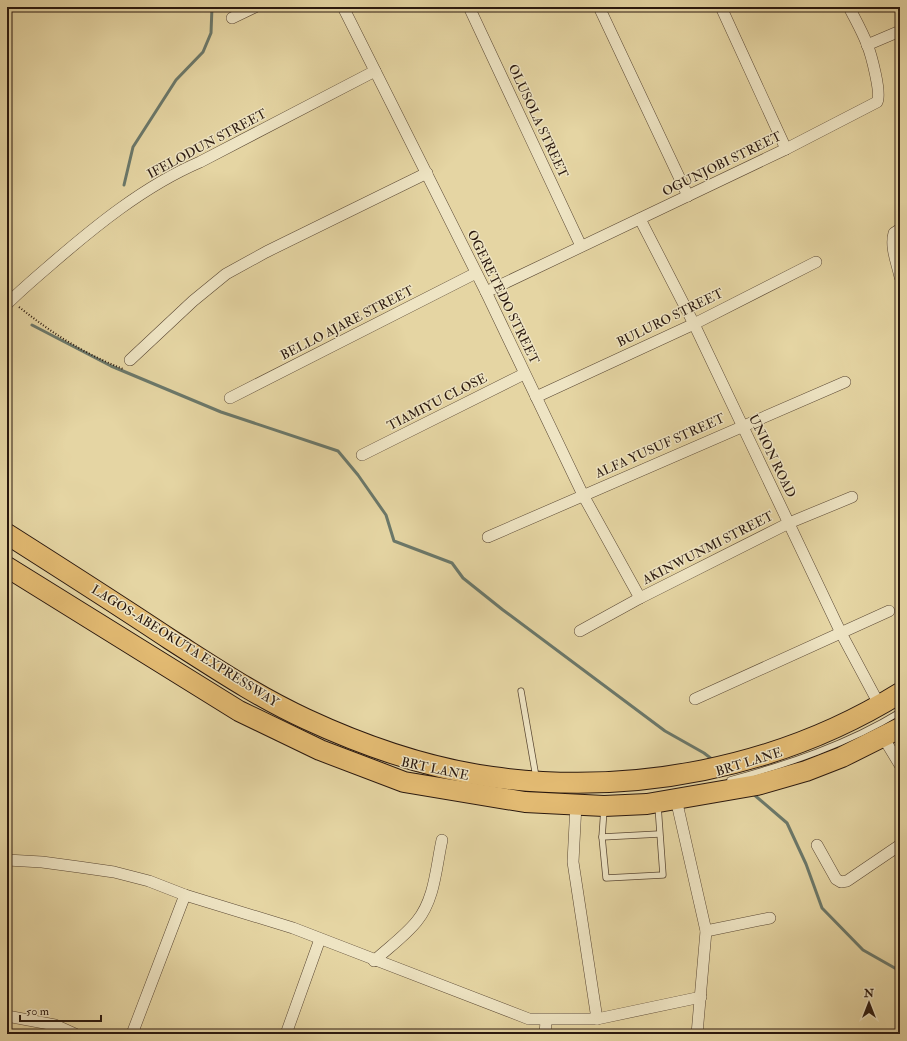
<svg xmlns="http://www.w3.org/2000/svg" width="907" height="1041" font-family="'IM FELL Double Pica',serif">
<rect width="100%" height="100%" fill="#e5d5a3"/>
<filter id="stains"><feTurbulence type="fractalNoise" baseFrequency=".005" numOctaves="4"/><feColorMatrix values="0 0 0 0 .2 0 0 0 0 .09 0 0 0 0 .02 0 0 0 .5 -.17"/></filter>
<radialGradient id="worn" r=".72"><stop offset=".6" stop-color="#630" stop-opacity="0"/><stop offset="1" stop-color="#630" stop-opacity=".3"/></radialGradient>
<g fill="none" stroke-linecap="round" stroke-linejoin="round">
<!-- stream -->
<g stroke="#6b786a" stroke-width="3">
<path d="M124,185L133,147L176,80L203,52L211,33L212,7"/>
<path d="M32,325L111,366L221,412L338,451L358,475L386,515L394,541L452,563L463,578L503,610L665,731L704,753L713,760"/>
<path d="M752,793L787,823L806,864L822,908L863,950L900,971"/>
</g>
<!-- lane casing -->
<g stroke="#594733" stroke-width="7">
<g id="lane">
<path d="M521,691L536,777"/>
<path d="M730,780C788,764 848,744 900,712"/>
<path d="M604,809L602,837L606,878L663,875L658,806"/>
<path d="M602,837L659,834"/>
</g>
</g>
<!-- street casing -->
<g stroke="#594733" stroke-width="12">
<g id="street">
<path d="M343,7L486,292L583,495L640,598"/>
<path d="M469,7L581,246"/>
<path d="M599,7L688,196"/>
<path d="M721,7L786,149"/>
<path d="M232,18L255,7"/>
<path d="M867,45L900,31"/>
<path d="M640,219L694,324L841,633L880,706"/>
<path d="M900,229L894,233C890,247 897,263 900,277"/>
<path d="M486,292L786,149L877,102C882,94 871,54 867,44C862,31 855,19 849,7"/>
<path d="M7,304C20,291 34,279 48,267C94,227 144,186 200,162L375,71"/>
<path d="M130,360L193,301L226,274L266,252L427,173"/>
<path d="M536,397L694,324L816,262"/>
<path d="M230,398L476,273"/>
<path d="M362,455L524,374"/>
<path d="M488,537L845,382"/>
<path d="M580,631L640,598L789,523L852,497"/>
<path d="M695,699L889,611"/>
<path d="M883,737L900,765"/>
<path d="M676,799L706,931L697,1034"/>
<path d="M576,804L573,862L597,1019"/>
<path d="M817,845L836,879L841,882L847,881L900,845"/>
<path d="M7,860L42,862L79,867L114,872L149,881L185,895L293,928L529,1019H597L701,997"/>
<path d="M706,931L770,918"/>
<path d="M374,961C388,948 405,936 417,921C435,899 436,867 442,840"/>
<path d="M7,1016L55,1025L75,1034"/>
<path d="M132,1034L185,895"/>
<path d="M286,1034L320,939"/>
<path d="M545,1034L546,1021"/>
</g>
</g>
<!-- highway casing -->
<g stroke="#2a180e" stroke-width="22">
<g id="highway">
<path d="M7,534C62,569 117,604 171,640C215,668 258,697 306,719C364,746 428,768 492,777C632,796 779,768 900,693"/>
<path d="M7,567L239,711L320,750L404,782L525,802L604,806L647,804L757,785L806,771L842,757L900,728"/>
</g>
</g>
<!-- path -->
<path stroke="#2a180e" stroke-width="2" stroke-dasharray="1 2" stroke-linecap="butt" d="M19,307C53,334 83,353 123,369L124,368"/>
<!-- lane -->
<use href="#lane" stroke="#eee4c3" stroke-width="5.5"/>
<!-- street -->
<use href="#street" stroke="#eee4c3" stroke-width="11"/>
<!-- highway -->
<use href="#highway" stroke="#e2ba72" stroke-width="20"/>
</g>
<g text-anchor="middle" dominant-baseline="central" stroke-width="3" stroke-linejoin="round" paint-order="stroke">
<!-- street labels -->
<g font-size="13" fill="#2a180e" stroke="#eee4c3">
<text transform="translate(538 121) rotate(65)">OLUSOLA STREET</text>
<text transform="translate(207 144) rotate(-28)">IFELODUN STREET</text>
<text transform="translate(722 164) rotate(-26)">OGUNJOBI STREET</text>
<text transform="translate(503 297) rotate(64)">OGERETEDO STREET</text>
<text transform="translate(670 318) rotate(-26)">BULURO STREET</text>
<text transform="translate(347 323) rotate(-27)">BELLO AJARE STREET</text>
<text transform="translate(437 402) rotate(-27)">TIAMIYU CLOSE</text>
<text transform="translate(660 446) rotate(-24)">ALFA YUSUF STREET</text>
<text transform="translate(772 456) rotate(64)">UNION ROAD</text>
<text transform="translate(708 548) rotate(-27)">AKINWUNMI STREET</text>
<text transform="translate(185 646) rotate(32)">LAGOS-ABEOKUTA EXPRESSWAY</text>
<text transform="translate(749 762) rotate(-17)">BRT LANE</text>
<text transform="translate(435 769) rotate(12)">BRT LANE</text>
</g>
</g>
<!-- margin -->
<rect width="907" height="1041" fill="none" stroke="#e5d5a3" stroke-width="24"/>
<rect x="8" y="8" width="891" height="1025" fill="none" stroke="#2a180e" stroke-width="2"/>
<rect x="12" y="12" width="883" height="1017" fill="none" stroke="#2a180e"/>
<!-- north arrow -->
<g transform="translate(869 1003)" stroke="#eee4c3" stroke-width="3" paint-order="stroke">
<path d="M0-3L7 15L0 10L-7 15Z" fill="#2a180e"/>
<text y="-6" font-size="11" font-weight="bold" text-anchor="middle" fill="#2a180e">N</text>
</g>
<!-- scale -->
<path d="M20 1015v6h81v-6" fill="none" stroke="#2a180e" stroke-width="2"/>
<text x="26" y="1015" font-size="12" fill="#2a180e" stroke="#eee4c3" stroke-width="3" paint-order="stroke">50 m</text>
<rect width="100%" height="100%" filter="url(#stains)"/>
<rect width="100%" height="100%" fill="url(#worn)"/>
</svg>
